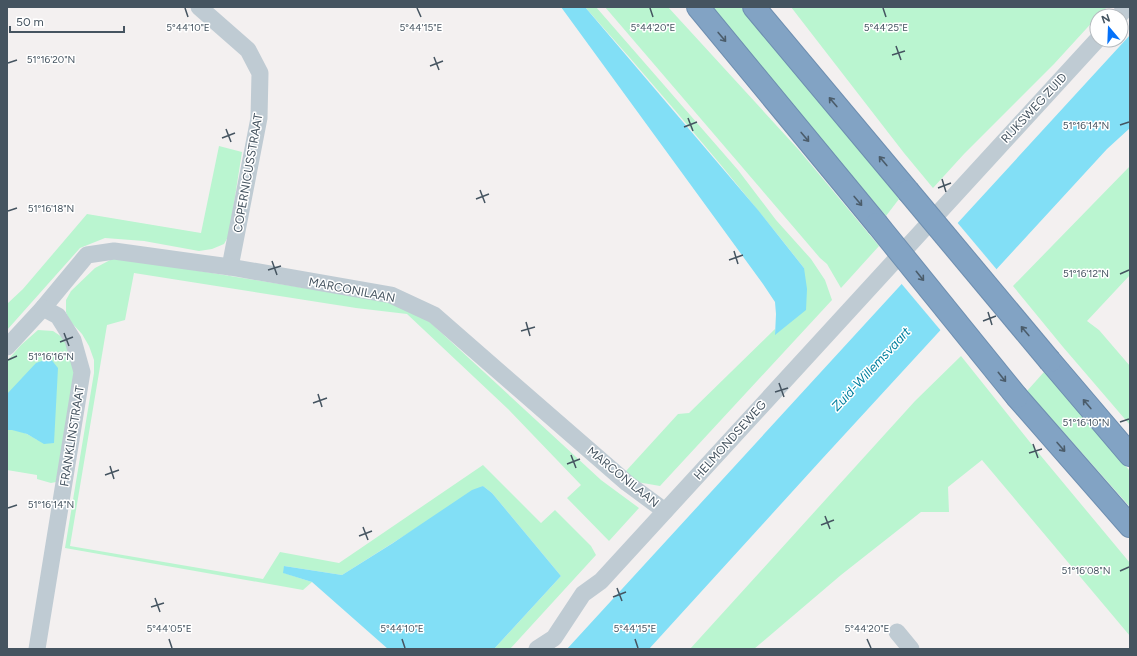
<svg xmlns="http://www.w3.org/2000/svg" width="1137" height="656" font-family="Figtree,sans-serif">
<rect width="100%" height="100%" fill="#f3f0f0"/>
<!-- green -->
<g fill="#baf5d0">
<path d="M585,7H596L738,170L776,220L811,259L825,280L832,300L660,486L637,482L626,471L678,414L689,413L775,329V334L804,268C734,179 661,92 585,7Z"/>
<path d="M605,7H668L798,149L879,246L841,288L827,264L820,258Z"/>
<path d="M709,7H741L809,87L899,199L886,216Z"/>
<path d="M791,7H1107L1098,16H1097V17L1054,64L964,154L933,188L904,153Z"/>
<path d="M219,146L242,152L229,235L224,244L212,249L199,251L144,241L105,238L80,248L7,330V304L23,289L87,214L201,233Z"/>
<path d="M1130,166V275L1087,321L1099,330L1130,366V425L1063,347L1013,286Z"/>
<path d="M112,259L133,260L383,301L421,314L601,480L639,508L609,541L567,498L581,485L508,409L407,314L356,308L134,273L125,320L107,325L70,546L263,579L280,552L339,563L483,465L541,523L555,510L591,546L596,555L510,649H494L561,576L492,493L483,486L342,575L284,566V573L312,582L303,590L65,548L94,373V360L89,346L82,334L69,320L66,312V300L71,291L95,268Z"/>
<path d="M38,330L53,331L62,337L77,362L56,482L51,483L37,479V475L7,470V430C18,429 28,434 37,440L8,394H7V361L21,345Z"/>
<path d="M961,356L1041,456L1130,563V636L982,460L948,487L949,512H921L841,575L754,649H690L915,401Z"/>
<path d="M1044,372L1130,471V507L1027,391Z"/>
</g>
<!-- water -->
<g fill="#82dff6">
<path d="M561,7H585L758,210L804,268L807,289L806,310L775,335L776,314L775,302L763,284Z"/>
<path d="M1130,35V128L1107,149L822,459L649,649H567Z"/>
<path d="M50,358L58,368L54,443L44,444L27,434L12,430H7V394L36,363Z"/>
<path d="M483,486L492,493L561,576L494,649H388L312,582L283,573L284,566L342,575L393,543L472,490Z"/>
</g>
<!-- pier -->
<path fill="#f3f0f0" d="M956,221L998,271L942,332L900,282Z"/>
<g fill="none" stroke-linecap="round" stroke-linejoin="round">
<!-- motorway casing -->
<g stroke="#6d8eb0" stroke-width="24">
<g id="motorway">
<path d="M698,7L877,224"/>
<path d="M754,7L908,191"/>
<path d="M1050,361L1130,455"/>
<path d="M1017,397L1130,526"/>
</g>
</g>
<!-- minor -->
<g stroke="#bfcbd3" stroke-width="17">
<path d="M199,7L248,50L260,73L259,118L230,267"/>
<path d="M1119,16L1127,7"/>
<path d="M7,347L43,308L87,255L114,251L230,267L391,295L434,315L627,483L665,511"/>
<path d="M897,632L911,649"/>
<path d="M37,649L82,372L73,340L58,316L43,308"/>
<path d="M537,649L554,638L583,594L601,581L1097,40"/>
</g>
<!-- motorway -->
<use href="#motorway" stroke="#82a3c4" stroke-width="22"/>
<!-- motorway-bridge casing -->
<g stroke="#6d8eb0" stroke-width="24" stroke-linecap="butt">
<g id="motorway-bridge">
<path d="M908,191L1050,361"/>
<path d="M877,224L1017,397"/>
</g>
</g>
<!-- motorway-bridge -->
<use href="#motorway-bridge" stroke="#82a3c4" stroke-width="22"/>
</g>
<!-- one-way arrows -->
<defs><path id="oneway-shaft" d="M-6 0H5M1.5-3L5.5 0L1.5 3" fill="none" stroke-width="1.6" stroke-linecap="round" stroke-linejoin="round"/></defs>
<g stroke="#4b5c6a">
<use href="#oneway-shaft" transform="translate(722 37) rotate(50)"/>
<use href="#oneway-shaft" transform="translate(833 102) rotate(-130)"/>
<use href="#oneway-shaft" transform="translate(805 137) rotate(50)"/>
<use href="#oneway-shaft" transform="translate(883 161) rotate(-130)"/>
<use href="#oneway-shaft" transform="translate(858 201) rotate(50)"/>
<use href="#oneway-shaft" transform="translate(920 276) rotate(51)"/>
<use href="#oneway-shaft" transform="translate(1025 331) rotate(-130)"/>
<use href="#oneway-shaft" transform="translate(1002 377) rotate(51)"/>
<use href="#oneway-shaft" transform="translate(1087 404) rotate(-130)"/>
<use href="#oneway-shaft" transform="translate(1061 447) rotate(49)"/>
</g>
<!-- ticks -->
<path fill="none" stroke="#455460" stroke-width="1.5" d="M185,8L188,17M417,8L421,17M650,8L653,17M883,8L886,17M896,46L901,60M892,55L905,51M434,57L439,70M8,63L17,60M430,66L443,61M688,118L693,131M1120,125L1129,122M684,127L697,122M226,129L231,142M222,138L235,133M942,179L946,192M938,188L951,183M480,190L485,203M476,199L489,194M8,211L17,208M734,251L738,264M729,260L743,255M272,261L277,275M268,270L281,266M1120,274L1129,270M988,312L992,325M983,321L996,316M526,322L530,336M521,331L535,327M64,333L69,346M60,342L73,337M8,360L17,356M779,383L784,397M775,392L788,388M318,394L322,407M313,403L327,398M1120,422L1129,419M1033,444L1038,458M1029,453L1042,449M571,455L576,468M567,464L580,459M110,466L114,479M105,475L119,470M8,508L17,505M825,516L830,529M821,525L834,520M363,527L368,540M359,536L372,531M1120,571L1129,567M617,588L622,601M613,597L626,592M155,598L160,612M151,607L164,603M169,639L172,648M402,639L405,648M635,639L638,648M867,639L871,648"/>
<g text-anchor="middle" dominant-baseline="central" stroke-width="3" stroke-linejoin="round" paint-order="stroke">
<!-- street labels -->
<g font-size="12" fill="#455460" stroke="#fff">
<text transform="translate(1034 108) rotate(-47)">RIJKSWEG ZUID</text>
<text transform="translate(248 173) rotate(-80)">COPERNICUSSTRAAT</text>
<text transform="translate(352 290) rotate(11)">MARCONILAAN</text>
<text transform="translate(72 436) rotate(-81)">FRANKLINSTRAAT</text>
<text transform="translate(730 440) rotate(-48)">HELMONDSEWEG</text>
<text transform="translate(623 477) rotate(39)">MARCONILAAN</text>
</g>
<!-- water labels -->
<g font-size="13" font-style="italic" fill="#03809f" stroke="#fff">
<text transform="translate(871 369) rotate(-47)">Zuid-Willemsvaart</text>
</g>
</g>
<g font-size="10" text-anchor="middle" fill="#455460" stroke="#fff" stroke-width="3" stroke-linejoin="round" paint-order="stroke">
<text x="188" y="31">5°44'10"E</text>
<text x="421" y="31">5°44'15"E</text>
<text x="653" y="31">5°44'20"E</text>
<text x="886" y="31">5°44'25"E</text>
<text x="51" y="63">51°16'20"N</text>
<text x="1086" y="129">51°16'14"N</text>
<text x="51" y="212">51°16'18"N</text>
<text x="1086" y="277">51°16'12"N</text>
<text x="51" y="360">51°16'16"N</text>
<text x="1086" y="426">51°16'10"N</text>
<text x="51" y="508">51°16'14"N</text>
<text x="1086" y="574">51°16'08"N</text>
<text x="169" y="632">5°44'05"E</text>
<text x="402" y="632">5°44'10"E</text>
<text x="635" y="632">5°44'15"E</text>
<text x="867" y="632">5°44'20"E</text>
</g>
<!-- border -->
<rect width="1137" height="656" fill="none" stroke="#455460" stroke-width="16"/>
<!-- north arrow -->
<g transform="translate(1109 28) rotate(341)"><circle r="19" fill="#ffffff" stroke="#b5bbbf"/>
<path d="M0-3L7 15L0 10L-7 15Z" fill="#0471f9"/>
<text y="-6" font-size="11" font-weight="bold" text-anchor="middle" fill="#455460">N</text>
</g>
<!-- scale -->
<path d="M10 26v6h114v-6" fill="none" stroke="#455460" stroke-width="2"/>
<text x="16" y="26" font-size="12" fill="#455460" stroke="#ffffff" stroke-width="3" paint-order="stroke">50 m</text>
</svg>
